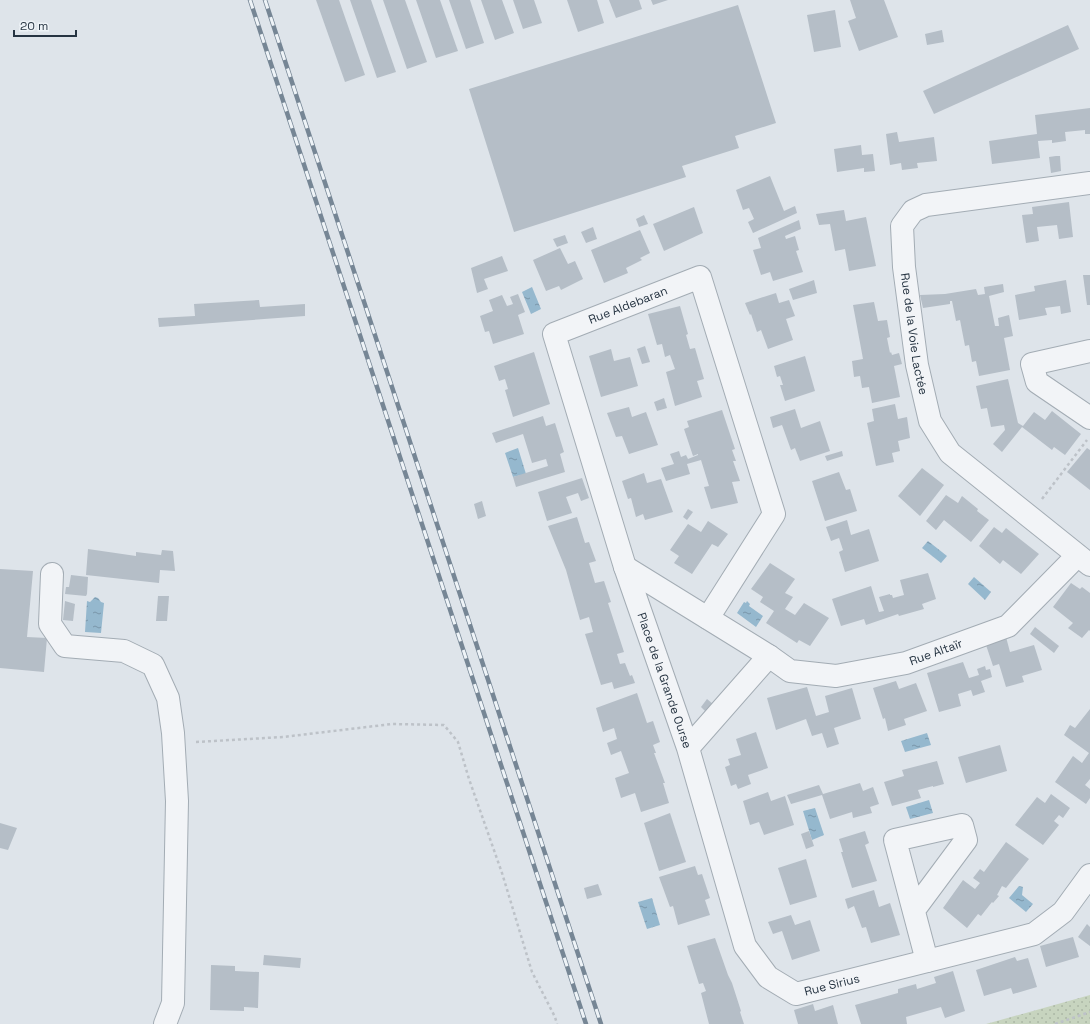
<svg xmlns="http://www.w3.org/2000/svg" width="1090" height="1024" font-family="'Space Grotesk',sans-serif">
<defs>
<pattern id="green-dots" width="8" height="8" patternUnits="userSpaceOnUse"><rect width="8" height="8" fill="#c7d4bf"/><path d="M2 2h.1M6 6h.1" fill="none" stroke="#abb7a5" stroke-width="1.8" stroke-linecap="round"/></pattern>
<pattern id="water-ripples" width="26" height="14" patternUnits="userSpaceOnUse"><rect width="26" height="14" fill="#95b8ce"/><path d="M2 4q2-2 4 0t4 0M15 11q2-2 4 0t4 0" fill="none" stroke="#7996a9"/></pattern>
</defs>
<rect width="100%" height="100%" fill="#dee4ea"/>
<!-- green -->
<path fill="url(#green-dots)" d="M1090,995V1024H986Z"/>
<!-- water -->
<g fill="url(#water-ripples)">
<path d="M532,287L541,309L531,314L522,292Z"/>
<path d="M518,448L526,474L513,477L505,453Z"/>
<path d="M928,541L947,556L941,563L922,548Z"/>
<path d="M974,577L991,592L985,600L968,584Z"/>
<path d="M95,597L98,598L101,602L104,603L101,633L85,632L87,601L90,602Z"/>
<path d="M747,601L750,604L749,606L763,616L756,627L737,613L744,602L746,603Z"/>
<path d="M927,733L931,745L905,752L901,741Z"/>
<path d="M929,800L933,813L910,819L906,807Z"/>
<path d="M815,808L824,835L812,840L803,811Z"/>
<path d="M1019,886L1023,887L1022,895L1033,904L1026,912L1009,898Z"/>
<path d="M652,898L660,925L647,929L638,902Z"/>
</g>
<!-- building -->
<g fill="#b5bec7">
<path d="M316,0H339L365,75L345,82Z"/>
<path d="M350,0H371L396,72L377,78Z"/>
<path d="M383,0H405L427,62L407,69Z"/>
<path d="M416,0H440L458,51L436,58Z"/>
<path d="M449,0H470L484,43L466,49Z"/>
<path d="M481,0H502L514,33L495,40Z"/>
<path d="M513,0H534L542,23L523,29Z"/>
<path d="M567,0H597L604,23L578,32Z"/>
<path d="M609,0H639L642,9L616,18Z"/>
<path d="M651,0H668L653,5Z"/>
<path d="M850,0H884L898,37L859,51L848,21L856,18Z"/>
<path d="M738,5L776,123L735,136L739,148L682,166L686,177L514,232L469,89Z"/>
<path d="M835,10L841,47L814,52L807,15Z"/>
<path d="M1068,25L1079,49L934,114L923,91Z"/>
<path d="M942,30L944,42L927,45L925,34Z"/>
<path d="M1090,108V134H1085V130L1065,132L1066,141L1052,143V140L1038,141L1040,158L992,164L989,141L1037,134L1035,115Z"/>
<path d="M897,132L899,142L934,137L937,161L917,163L918,168L902,170L901,163L890,165L886,134Z"/>
<path d="M861,145L862,155L873,154L875,171L864,172V168L837,172L834,149Z"/>
<path d="M1056,156H1060L1061,171L1051,173L1049,157Z"/>
<path d="M770,176L784,211L795,206L797,213L753,233L748,222L754,219L749,208L743,210L736,190Z"/>
<path d="M1069,202L1073,237L1059,239L1057,225L1037,227L1039,241L1026,243L1022,215L1033,214L1032,207Z"/>
<path d="M694,207L703,233L664,251L653,224Z"/>
<path d="M844,210L846,221L866,217L876,266L849,271L845,249L835,251L830,224L819,225L816,214Z"/>
<path d="M644,215L648,224L639,227L636,219Z"/>
<path d="M799,220L801,229L785,236L786,239L795,236L799,250L796,251L803,272L773,281L770,272L761,275L753,250L761,248L758,238Z"/>
<path d="M593,227L597,239L586,243L581,232Z"/>
<path d="M640,230L650,253L640,258L642,260L626,268L628,273L604,283L591,250Z"/>
<path d="M565,235L568,243L557,247L553,239Z"/>
<path d="M560,248L568,264L575,261L583,279L561,290L559,286L546,291L533,260Z"/>
<path d="M502,256L508,271L484,279L488,289L477,293L471,268Z"/>
<path d="M1083,275H1090V305H1087Z"/>
<path d="M814,280L817,293L793,300L789,289Z"/>
<path d="M1066,280L1071,312L1061,314L1060,306L1045,308L1047,315L1019,320L1015,295L1035,291L1034,286Z"/>
<path d="M1003,284L1004,292L989,296L995,326H999L998,318L1009,315L1013,336L1004,338L1010,370L979,376L976,361L972,362L969,345L965,346L960,320L956,321L952,301H950V304L923,308L920,295L945,294L976,289L978,295L985,294L984,287Z"/>
<path d="M776,293L779,303L789,300L795,316L786,319L793,340L768,349L761,330L757,332L751,314L750,315L745,303Z"/>
<path d="M518,294L525,312L518,315L524,334L493,344L489,331L485,332L480,316L493,311L489,300L502,295L507,306L513,304L510,297Z"/>
<path d="M259,300L260,307L305,304V316L159,327L158,318L195,316L194,304Z"/>
<path d="M874,302L878,321L887,320L890,337L887,338L890,353L891,352L892,355L899,353L902,364L894,366L900,397L872,403L869,387L862,388L860,376L854,377L852,361L863,359L853,305Z"/>
<path d="M680,306L688,334L686,335L690,349L695,348L704,379L697,381L702,397L675,406L666,372L675,369L670,355L665,357L662,344L657,345L648,314Z"/>
<path d="M645,346L650,362L642,364L637,349Z"/>
<path d="M611,349L614,361L630,357L638,386L601,397L589,356Z"/>
<path d="M534,352L550,404L513,417L505,390L508,389L505,379L499,381L494,366Z"/>
<path d="M805,356L815,391L785,401L780,385H783L780,376L777,377L774,366Z"/>
<path d="M1008,379L1018,423L1023,426L1034,412L1045,420L1052,411L1081,434L1065,455L1054,447L1052,450L1022,427L1002,452L993,444L1005,430L1004,425L991,427L987,408L981,409L976,386Z"/>
<path d="M664,398L667,408L657,411L654,402Z"/>
<path d="M895,404L898,419L907,417L910,438L898,441L900,451L892,453L894,462L876,466L867,423L874,421L872,409Z"/>
<path d="M629,407L632,417L646,412L658,445L629,454L622,436L616,437L607,413Z"/>
<path d="M795,409L801,428L820,421L830,451L800,461L795,448L791,450L782,425L773,428L770,417Z"/>
<path d="M722,410L735,449L732,450L736,461H733L740,481L732,482L738,503L711,509L704,487L709,486L701,460L687,464L690,474L666,481L661,468L674,464L670,454L679,451L681,457L686,455L688,459L698,455V454L693,456L684,429L689,427L687,421Z"/>
<path d="M543,416L546,426L555,423L564,452L560,454L565,472L516,487L513,477L548,466L546,459L532,463L523,434L496,443L492,433Z"/>
<path d="M1087,448L1090,450V490L1067,472Z"/>
<path d="M842,451L843,456L827,461L825,456Z"/>
<path d="M922,468L944,485L920,516L898,496Z"/>
<path d="M839,472L846,490L850,489L857,511L825,521L812,481Z"/>
<path d="M644,473L647,483L661,479L673,512L645,520L643,514L636,517L631,498L628,499L622,481Z"/>
<path d="M582,478L589,498L581,501L578,493L566,497L572,513L547,521L538,492Z"/>
<path d="M946,495L958,503L962,496L978,509L977,511L989,520L971,542L944,520L936,530L926,521Z"/>
<path d="M482,501L486,516L478,519L474,504Z"/>
<path d="M688,509L693,512L687,520L683,517Z"/>
<path d="M577,517L585,543L589,542L596,561L589,563L595,583L604,581L611,602L608,603L624,652L617,654L620,664L625,663L630,676L632,675L635,683L614,689L612,682L601,685L585,634L593,632L589,617L580,620L566,570L548,526Z"/>
<path d="M847,520L851,535L869,529L879,561L845,572L839,552L843,550L839,538L831,541L826,527Z"/>
<path d="M708,521L728,534L718,547L712,544L692,574L674,563L679,556L670,550L688,524L701,532Z"/>
<path d="M994,527L1002,533L1006,528L1039,554L1021,574L1003,560L1000,564L979,546Z"/>
<path d="M88,549L136,556V552L161,555L162,550L173,551L175,571L160,570L159,583L86,575Z"/>
<path d="M770,563L795,579L785,593L793,597L785,609L795,615L804,603L829,618L810,646L799,640L797,643L766,623L774,611L760,602L763,597L751,589Z"/>
<path d="M0,569L33,571L27,637L47,638L44,672L0,668Z"/>
<path d="M928,573L936,599L922,604L924,609L899,616L898,614L866,625L864,619L841,626L832,599L871,586L879,612L884,611L879,597L890,594V595H892L893,598L904,595L900,580Z"/>
<path d="M71,575L88,577L87,594L86,596L65,594L66,587H69Z"/>
<path d="M1071,583L1080,589L1082,587L1090,593V631L1089,630L1082,638L1068,628L1073,623L1053,607Z"/>
<path d="M158,596H169L167,621H156Z"/>
<path d="M65,601L75,604L73,621L63,620Z"/>
<path d="M1035,627L1059,646L1054,653L1030,634Z"/>
<path d="M1006,637L1010,652L1034,645L1042,670L1022,676L1024,682L1006,687L999,664L993,666L986,645Z"/>
<path d="M963,662L969,678L979,675L977,669L985,666L986,670L990,669L992,677L981,681L985,692L973,696L971,690L958,694L961,706L939,712L927,673Z"/>
<path d="M896,681L899,689L916,683L927,711L904,719L906,725L888,731L885,718L883,719L873,688Z"/>
<path d="M807,687L816,716L829,712L825,696L852,688L861,719L834,728L839,744L827,748L822,733L812,736L806,719L776,730L767,698Z"/>
<path d="M637,693L647,723L653,721L660,742L653,745L656,753H654L665,783H663L669,803L641,812L635,793L621,798L615,778L629,773L621,751L611,755L607,743L617,739L614,728L603,732L596,708Z"/>
<path d="M707,699L713,704L706,712L701,707Z"/>
<path d="M1090,709V779L1085,785L1090,789V798L1086,804L1055,782L1073,756L1082,763L1089,753L1064,735L1070,725L1075,728Z"/>
<path d="M756,732L768,768L748,775L751,784L738,789L736,784L731,786L725,767L730,765L728,759L741,755L736,739Z"/>
<path d="M1000,745L1007,771L966,783L958,757Z"/>
<path d="M937,761L944,784L933,787V786L918,790L921,798L892,806L884,782L904,776L902,770Z"/>
<path d="M860,783L863,791L873,787L879,804L870,807L872,813L853,818L852,812L830,819L822,795L791,804L787,795L819,785L823,794Z"/>
<path d="M768,792L771,801L785,796L794,825L764,835L759,822L750,825L743,801Z"/>
<path d="M1051,794L1070,808L1063,818L1059,815L1054,821L1059,825L1043,845L1015,825L1037,797L1045,803Z"/>
<path d="M670,813L686,862L659,871L644,823Z"/>
<path d="M0,823L17,828L8,850L0,848Z"/>
<path d="M809,831L814,846L806,849L801,834Z"/>
<path d="M865,831L869,843L865,845L877,881L852,888L841,852H843L839,839Z"/>
<path d="M1006,842L1029,859L1006,888L1002,886L997,895L999,896L993,903L992,902L981,916L978,914L967,928L943,908L963,880L975,889L980,883L973,878L980,869L984,872Z"/>
<path d="M806,859L817,897L790,905L778,868Z"/>
<path d="M695,866L698,875L702,874L710,898L705,900L710,915L678,925L673,906L670,907L659,877Z"/>
<path d="M598,884L602,895L587,899L584,888Z"/>
<path d="M874,890L879,907L890,903L900,935L871,943L866,927L862,928L854,906L848,909L845,899Z"/>
<path d="M791,915L795,925L810,920L820,951L792,960L782,931L773,934L768,922Z"/>
<path d="M1087,924L1090,927V946L1078,937Z"/>
<path d="M1073,937L1079,957L1046,967L1040,946Z"/>
<path d="M715,938L728,975L732,983L741,1011L740,1012L744,1024H709L701,993L706,991L703,983L699,984L687,946Z"/>
<path d="M264,955L301,958L300,968L263,965Z"/>
<path d="M1015,957L1017,961L1028,958L1037,987L1013,994L1011,988L984,996L976,970Z"/>
<path d="M211,965L235,966V971L259,972L258,1008L244,1007V1011L210,1010Z"/>
<path d="M953,971L965,1011L945,1018L941,1007L906,1017L907,1024H861L855,1005L898,993V989L916,984L917,989L936,983L934,977Z"/>
<path d="M813,1004L815,1011L833,1005L838,1024H798L794,1010Z"/>
</g>
<g fill="none" stroke-linecap="round" stroke-linejoin="round">
<!-- minor casing -->
<g stroke="#a3acb4" stroke-width="24">
<g id="minor">
<path id="s1" d="M1090,183L926,205L913,211L902,226L904,267L917,365L930,421L950,453L1090,565"/>
<path d="M1090,351L1032,364L1037,382L1090,418"/>
<path id="s2" d="M625,567L554,334L700,277L774,514L708,618"/>
<path d="M52,574L50,624L65,646L124,651L153,665L168,698L173,733L177,801L173,1003L165,1024"/>
<path id="s3" d="M769,656L790,671L836,676L906,663L1008,626L1077,556"/>
<path id="s4" d="M688,748L769,656L625,567L688,748L745,946L768,977L796,994L1034,934L1063,912L1090,875"/>
<path d="M914,910L966,840L962,825L895,840L927,961"/>
</g>
</g>
<!-- path -->
<g stroke="#bdc2c8" stroke-width="2.5" stroke-dasharray="3 3" stroke-linecap="butt">
<path d="M1042,499L1087,440"/>
<path d="M196,742L283,737L392,724L444,725L458,742L469,779L502,873L532,972L555,1017L557,1024"/>
<path d="M1055,1024L1090,1012"/>
</g>
<!-- minor -->
<use href="#minor" stroke="#f2f4f7" stroke-width="22"/>
<!-- rail casing -->
<g stroke="#768695" stroke-width="4.5">
<g id="rail">
<path d="M250,0L586,1024"/>
<path d="M265,0L601,1024"/>
</g>
</g>
<!-- rail -->
<use href="#rail" stroke="#eef3f7" stroke-width="3" stroke-dasharray="9" stroke-linecap="butt"/>
</g>
<g text-anchor="middle" dominant-baseline="central" stroke-width="4" stroke-linejoin="round" paint-order="stroke">
<!-- street labels -->
<g font-size="12" fill="#263442" stroke="#eef3f7">
<text stroke="none"><textPath href="#s2" startOffset="323">Rue Aldebaran</textPath></text>
<text stroke="none"><textPath href="#s1" startOffset="307">Rue de la Voie Lactée</textPath></text>
<text stroke="none"><textPath href="#s3" startOffset="175">Rue Altaïr</textPath></text>
<text stroke="none"><textPath href="#s4" startOffset="412">Place de la Grande Ourse</textPath></text>
<text stroke="none"><textPath href="#s4" startOffset="798">Rue Sirius</textPath></text>
</g>
</g>
<!-- scale -->
<path d="M14 30v6h62v-6" fill="none" stroke="#263442" stroke-width="2"/>
<text x="20" y="30" font-size="12" fill="#263442" stroke="#eef3f7" stroke-width="3" paint-order="stroke">20 m</text>
</svg>
